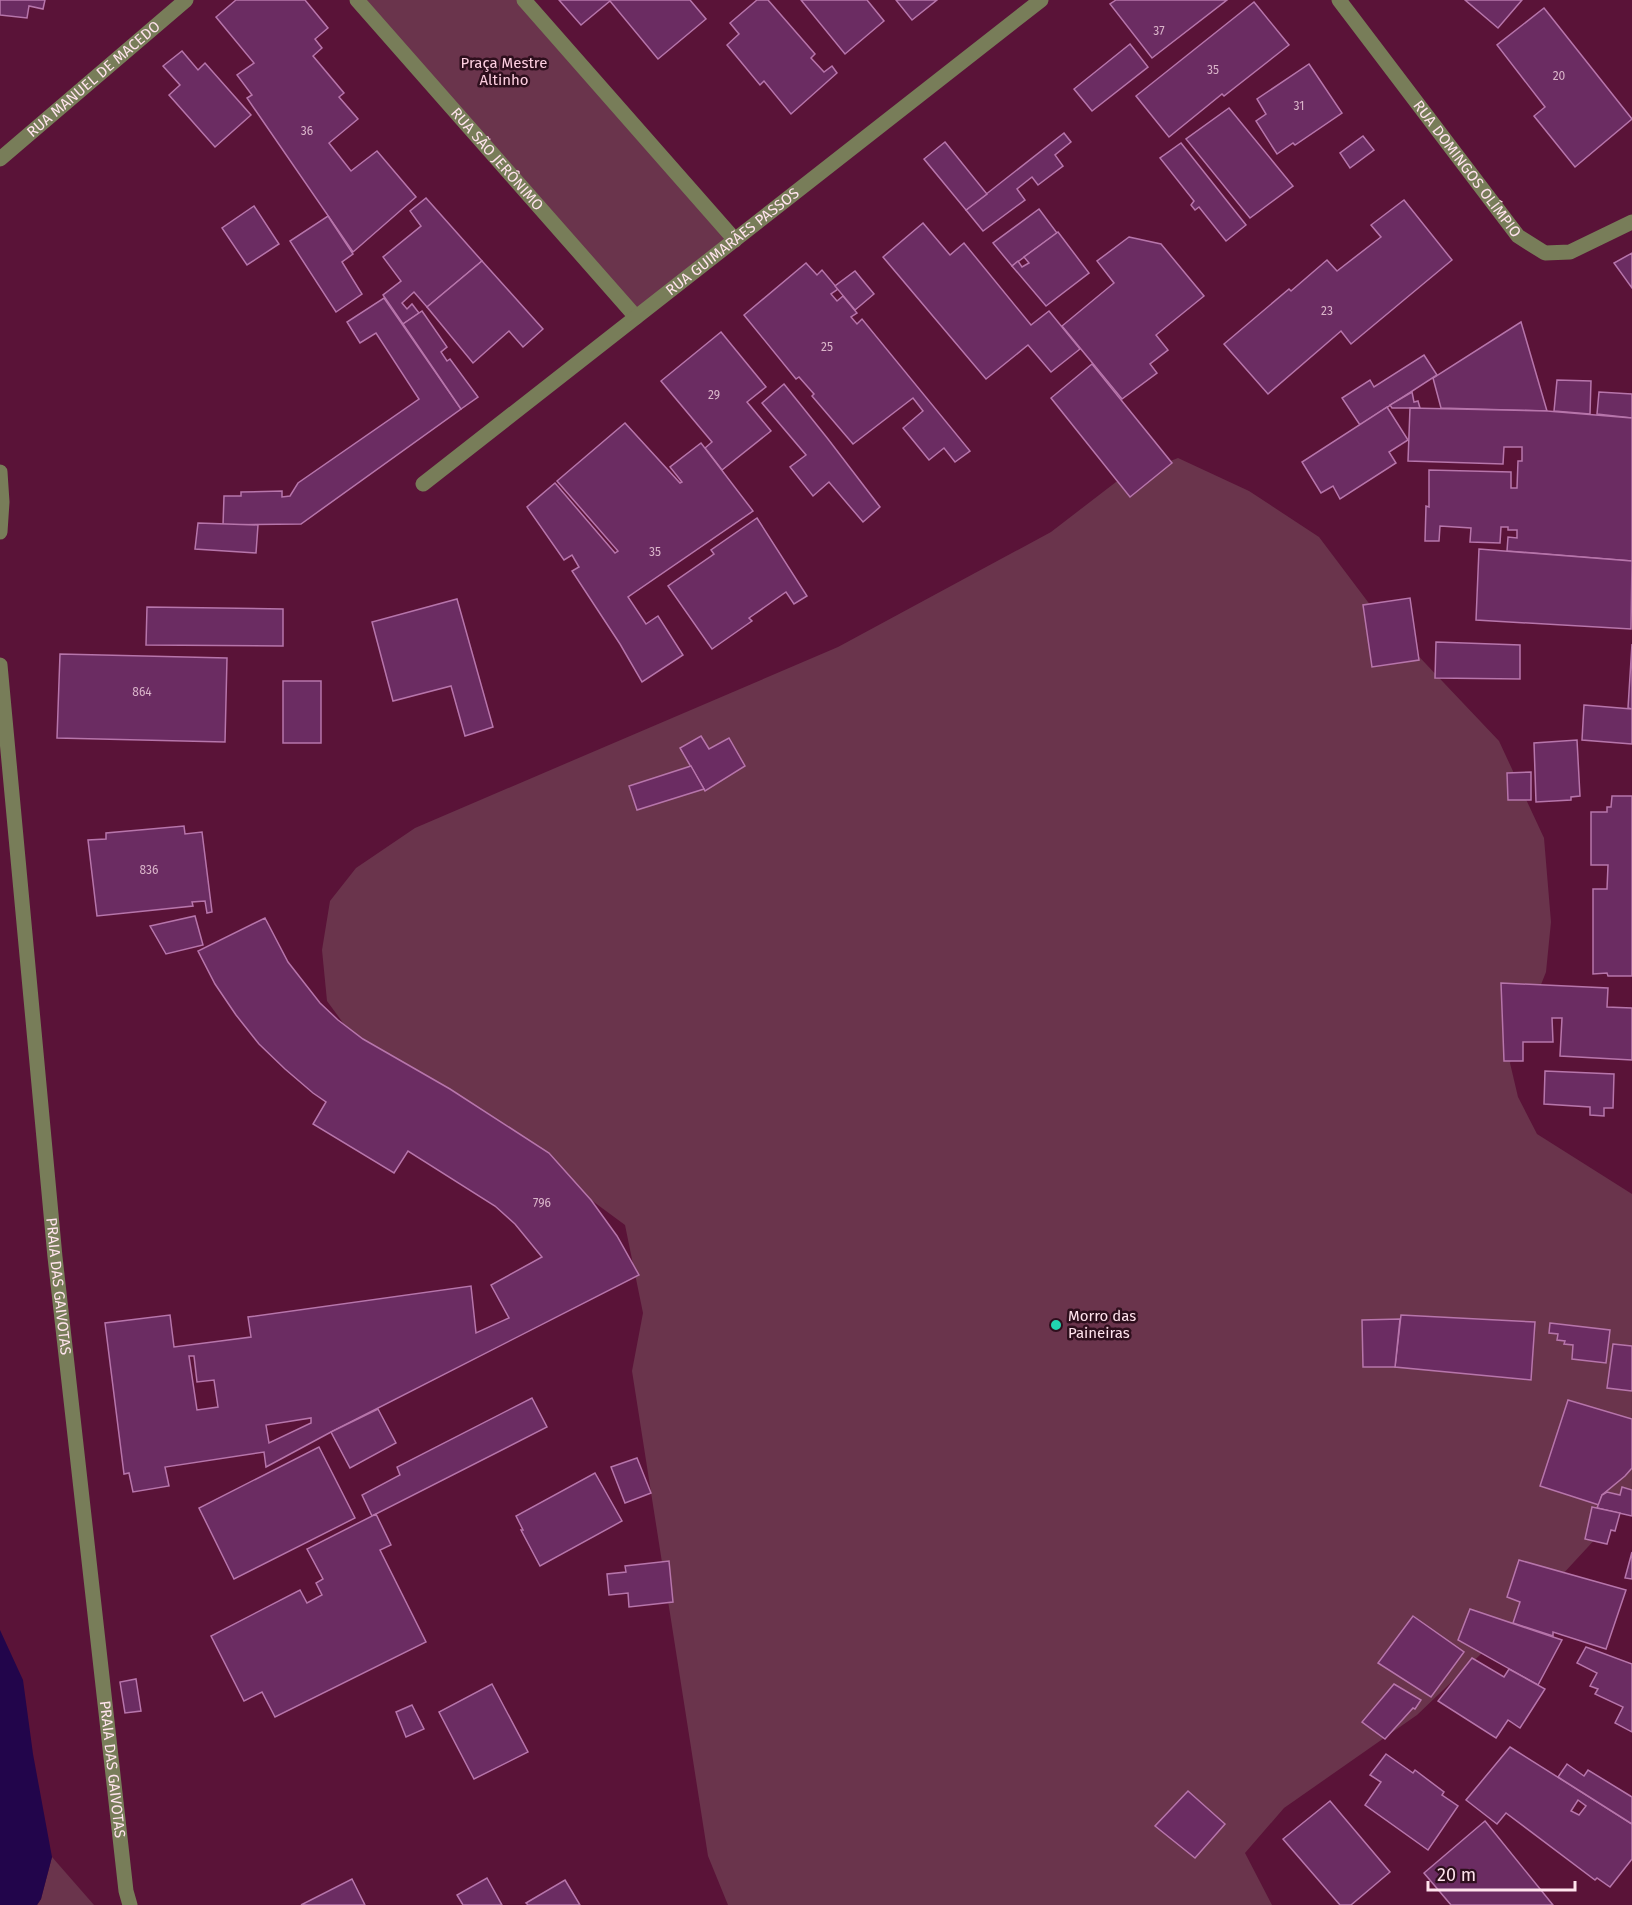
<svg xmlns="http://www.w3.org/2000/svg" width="1632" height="1905" font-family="'Fira Sans',sans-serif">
<rect width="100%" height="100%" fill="#5a1338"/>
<!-- green -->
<g fill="#6a344c">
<path d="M357,0H524L735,240L636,317Z"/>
<path d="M1178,458L1249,491L1319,537L1371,606L1499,741L1544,838L1551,922L1546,972L1510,1063L1518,1097L1537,1134L1632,1194V1495L1624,1508L1549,1589L1417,1715L1284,1808L1245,1853L1272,1905H728L708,1856L632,1371L643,1313L625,1225L461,1104L357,1042L327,1001L322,950L330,901L356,868L415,828L838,647L1051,532L1116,482Z"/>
<path d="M52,1857L94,1905H37L41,1899Z"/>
</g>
<!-- water -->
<path fill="#22054b" d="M0,1630L23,1680L33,1754L52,1857L41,1899L37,1905H0Z"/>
<!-- building -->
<g fill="#6b2c62" stroke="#b775ab" stroke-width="1.5" fill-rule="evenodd">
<path d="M0,0H45L43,9L29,6L27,18L0,15Z"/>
<path d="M236,0H305L328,28L315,39L322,48L313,56L344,93L339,97L358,119L329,143L351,171L377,151L416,197L353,252L247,98L252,95L237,75L254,63L216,17Z"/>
<path d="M559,0H690L706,19L658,59L610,1L581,25Z"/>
<path d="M757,0H768L815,54L811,58L824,72L832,66L837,73L791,114L764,81L760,85L727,45L739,34L730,23Z"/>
<path d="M801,0H867L884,21L845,54Z"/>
<path d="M896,0H937L912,20Z"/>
<path d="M1116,0H1227L1152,58L1110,4Z"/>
<path d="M1465,0H1522L1498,28Z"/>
<path d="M1254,2L1289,45L1224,96L1222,94L1169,137L1136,96Z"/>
<path d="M1544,8L1632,119L1575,167L1534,116L1545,107L1497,45Z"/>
<path d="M1130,44L1148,67L1092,111L1074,89Z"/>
<path d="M182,51L198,70L205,63L251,115L215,147L169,95L180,85L163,66Z"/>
<path d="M1309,64L1342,113L1295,145L1293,143L1277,154L1256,121L1266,114L1257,99Z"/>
<path d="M1229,108L1293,186L1250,218L1186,139Z"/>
<path d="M1064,133L1071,142L1055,155L1063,166L1038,185L1032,177L1017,189L1025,200L983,231L966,210Z"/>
<path d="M1363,136L1374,150L1350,168L1340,153Z"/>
<path d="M945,142L987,194L966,210L924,159Z"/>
<path d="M1181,143L1246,225L1226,241L1199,207L1195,210L1191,205L1194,201L1160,158Z"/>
<path d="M426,198L482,261L427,307L414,292L402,303L407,309L412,304L419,313L403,324L383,295L401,281L383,257L421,226L410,211Z"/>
<path d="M1404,200L1452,260L1351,344L1341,331L1268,394L1224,344L1289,289L1291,291L1327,260L1337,271L1381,237L1371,225Z"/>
<path d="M254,206L279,244L247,265L222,228Z"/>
<path d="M1039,209L1057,233L1012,266L993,243Z"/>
<path d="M328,216L353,254L342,262L362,294L336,312L290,241Z"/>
<path d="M923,223L950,255L964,243L1031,325L1049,311L1080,349L1051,372L1028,345L986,379L883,257Z"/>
<path d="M1058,232L1089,273L1046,306L1012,266L1018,261L1022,267L1029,263L1024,257Z"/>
<path d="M1129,237L1161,244L1204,296L1156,335L1168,350L1150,364L1157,373L1122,399L1062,326L1114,283L1097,261Z"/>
<path d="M1632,253V288L1614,263Z"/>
<path d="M482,261L543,329L523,347L509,331L473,363L427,307Z"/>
<path d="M806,263L817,275L822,270L838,289L831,294L837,301L843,296L857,313L851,317L857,324L862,319L970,451L955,462L944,448L929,460L903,428L923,411L913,398L853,444L812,396L814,394L799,377L796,379L744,315Z"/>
<path d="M855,271L874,294L855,310L835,286Z"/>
<path d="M384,298L461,409L301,524L223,525L224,496H241V492L282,491V497L290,496L298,483L419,399L376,333L360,343L347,322Z"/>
<path d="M422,311L447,347L441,352L447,361L450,359L478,397L461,409L403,324Z"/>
<path d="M1521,322L1547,411L1441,408L1433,378Z"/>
<path d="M721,332L766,387L747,402L771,431L722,470L705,448L712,442L661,381Z"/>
<path d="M1424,355L1437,375L1360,425L1342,398L1370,380L1374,387Z"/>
<path d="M1092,364L1172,463L1130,497L1051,398Z"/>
<path d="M1557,380L1591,381L1590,414L1554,411Z"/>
<path d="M784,384L828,439L880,507L863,522L829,482L813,496L790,467L806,455L762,403Z"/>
<path d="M1412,392L1414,402L1418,401L1420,408H1392L1390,405Z"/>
<path d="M1599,392L1632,394V418L1597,414Z"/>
<path d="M1387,407L1408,440L1389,452L1396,463L1340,499L1333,486L1321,493L1302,462Z"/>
<path d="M1410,408L1547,411L1632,418V561L1507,551L1508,537L1517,538V530H1508V527H1501L1500,543L1470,542L1471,528L1440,526L1439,541H1425L1426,506L1429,507V470L1511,472V488H1517L1518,461H1522V447H1504L1503,464L1408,461Z"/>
<path d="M625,423L680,483L682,482L670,467L701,443L753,511L628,597L646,624L658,616L683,655L642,682L620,644L572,571L579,567L572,555L564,560L527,507L555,483L615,553L618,551L557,481Z"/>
<path d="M757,518L807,596L794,604L786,592L749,618L752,621L712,649L668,586L714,554L711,550Z"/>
<path d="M198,523L258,525L256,553L195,549Z"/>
<path d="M1479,549L1632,561L1631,629L1476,620Z"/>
<path d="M1410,598L1419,660L1372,667L1363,605Z"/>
<path d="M457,599L493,727L465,736L451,686L393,701L372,622Z"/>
<path d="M147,607L283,609V646L146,645Z"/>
<path d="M1436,642L1520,645V679L1435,678Z"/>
<path d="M1632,644V709L1628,708Z"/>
<path d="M60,654L227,658L225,742L57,738Z"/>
<rect x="283" y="681" width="38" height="62"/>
<path d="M1584,705L1632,709V744L1582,740Z"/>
<path d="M701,736L709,749L729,738L745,766L705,791L680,748Z"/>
<path d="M1577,740L1580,796L1571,797V800L1536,802L1534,743Z"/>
<path d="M691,766L704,789L637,810L629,786Z"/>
<path d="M1531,772V800H1508L1507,773Z"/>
<path d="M1612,796H1632V976H1608L1607,973L1593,974V889H1607L1608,865H1591V812H1607V807H1611Z"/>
<path d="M184,826L185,834L202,832L212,912L207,913L205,901L192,902L193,906L97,916L88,840L106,839V833Z"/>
<path d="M195,916L203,945L166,954L150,926Z"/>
<path d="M265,918L288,962L320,1003L338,1020L363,1039L450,1089L549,1153L591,1200L617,1236L639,1275L331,1432L266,1467L264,1452L165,1467L169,1486L133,1492L129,1473L124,1474L105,1323L170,1315L174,1347L251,1337L248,1317L471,1286L476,1333L509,1318L491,1285L542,1257L515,1224L495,1206L408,1151L394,1173L313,1124L326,1102L313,1093L285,1069L259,1044L236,1015L215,984L198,951ZM189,1356H194L197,1382L214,1380L218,1407L197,1410ZM311,1418V1423L269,1443L266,1425Z"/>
<path d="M1501,983L1608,988L1607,1007L1632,1008V1060L1560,1056L1562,1018H1552L1553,1042H1523V1061H1504Z"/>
<path d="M1545,1071L1614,1074L1613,1108H1604V1116L1590,1115V1107L1544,1104Z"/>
<path d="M1401,1315L1535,1322L1531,1380L1395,1367Z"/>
<path d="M1400,1319L1395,1367H1363L1362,1320Z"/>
<path d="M1550,1323L1610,1330L1606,1363L1572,1359L1573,1345L1564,1344L1565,1341L1557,1340L1558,1334L1549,1333Z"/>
<path d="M1613,1344L1632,1346V1391L1607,1388Z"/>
<path d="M532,1398L547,1427L372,1516L362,1495L400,1475L397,1467Z"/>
<path d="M1568,1400L1632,1419V1468L1625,1476L1602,1495L1599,1505L1540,1486Z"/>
<path d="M378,1409L396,1443L350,1468L331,1432Z"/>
<path d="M319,1447L355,1518L234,1579L199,1508Z"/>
<path d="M637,1458L651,1493L625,1503L611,1467Z"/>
<path d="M595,1473L622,1521L540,1566L521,1530H523L516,1516Z"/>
<path d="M1622,1487L1632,1490V1516L1597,1508L1602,1495L1607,1492L1620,1495Z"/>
<path d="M1592,1507L1620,1513L1615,1531L1611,1530L1607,1544L1585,1539Z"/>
<path d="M376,1514L391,1545L380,1550L426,1642L275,1717L262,1692L244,1701L211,1636L300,1590L307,1603L322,1595L316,1583L323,1579L307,1549Z"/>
<path d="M1632,1552V1579L1625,1578Z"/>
<path d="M1519,1560L1626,1590L1606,1649L1553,1632V1636L1513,1623L1520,1602L1507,1597Z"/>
<path d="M669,1561L673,1602L629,1607L628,1593L609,1595L607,1574L626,1572L625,1566Z"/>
<path d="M1470,1609L1562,1640L1538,1685L1458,1640Z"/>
<path d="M1413,1616L1464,1652L1431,1697L1378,1663Z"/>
<path d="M1586,1647L1632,1664V1732L1615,1723L1623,1707L1595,1694L1598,1689L1590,1686L1597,1673L1577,1663Z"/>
<path d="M1472,1658L1504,1677L1509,1669L1545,1689L1520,1728L1508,1720L1496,1738L1438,1701Z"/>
<path d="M136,1679L141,1711L125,1713L120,1682Z"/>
<path d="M492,1684L528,1752L474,1779L439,1712Z"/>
<path d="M1394,1684L1421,1700L1415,1709L1413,1708L1385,1739L1362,1722Z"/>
<path d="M412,1705L424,1729L406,1737L396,1712Z"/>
<path d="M1510,1747L1632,1824V1859L1610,1887L1597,1878L1595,1880L1506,1813L1497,1824L1466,1800ZM1578,1800L1586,1806L1579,1815L1571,1811Z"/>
<path d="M1386,1754L1413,1773L1415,1770L1444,1792L1442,1795L1458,1806L1428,1850L1365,1805L1381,1782L1370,1775Z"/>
<path d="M1567,1764L1584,1776L1588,1770L1632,1797V1824L1558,1777Z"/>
<path d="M1188,1791L1225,1824L1195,1858L1155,1826Z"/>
<path d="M1330,1801L1390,1872L1351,1905H1340L1283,1839Z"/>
<path d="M1485,1821L1553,1905H1451L1424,1873Z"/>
<path d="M487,1878L502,1905H463L457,1895Z"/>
<path d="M352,1879L365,1905H301Z"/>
<path d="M565,1880L580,1905H528L526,1903Z"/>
</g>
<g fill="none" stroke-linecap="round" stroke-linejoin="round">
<!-- minor -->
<g stroke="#787d59" stroke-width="15">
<path id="s1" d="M357,0L636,317"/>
<path d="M524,0L735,240"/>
<path id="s2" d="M1339,0L1518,236L1545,253L1570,252L1632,222"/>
<path id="s3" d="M0,159L186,0"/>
<path d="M0,472L2,502L0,532"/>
<path id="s4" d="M423,484L1041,0"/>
<path id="s5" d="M0,665L55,1257L126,1891L130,1905"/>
</g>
</g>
<!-- markers -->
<circle fill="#21d5b0" stroke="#2e0f1d" stroke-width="2" cx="1056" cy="1325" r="6"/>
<g text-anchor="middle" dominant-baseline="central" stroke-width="5" stroke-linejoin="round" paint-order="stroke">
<!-- number labels -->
<g font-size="12" fill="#dab5ca">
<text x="1159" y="31">37</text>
<text x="1213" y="70">35</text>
<text x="1559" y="76">20</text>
<text x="1299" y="106">31</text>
<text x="307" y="131">36</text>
<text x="1327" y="311">23</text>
<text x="827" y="347">25</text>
<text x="714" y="395">29</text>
<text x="655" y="552">35</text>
<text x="142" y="692">864</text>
<text x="149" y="870">836</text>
<text x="542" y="1203">796</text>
</g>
<!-- park labels -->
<g font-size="15" fill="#fdcee0" stroke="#2e0f1d">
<text x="504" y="63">Praça Mestre<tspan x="504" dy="17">Altinho</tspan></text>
</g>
<!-- street labels -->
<g font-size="15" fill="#ffe3ed" stroke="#2e0f1d">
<text stroke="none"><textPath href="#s3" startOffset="123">RUA MANUEL DE MACEDO</textPath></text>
<text stroke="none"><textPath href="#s1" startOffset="212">RUA SÃO JERÔNIMO</textPath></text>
<text stroke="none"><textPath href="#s2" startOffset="212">RUA DOMINGOS OLÍMPIO</textPath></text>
<text stroke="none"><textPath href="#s4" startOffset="393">RUA GUIMARÃES PASSOS</textPath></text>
<text stroke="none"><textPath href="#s5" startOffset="624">PRAIA DAS GAIVOTAS</textPath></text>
<text stroke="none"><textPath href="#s5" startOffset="1110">PRAIA DAS GAIVOTAS</textPath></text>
</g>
<!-- poi labels -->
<g font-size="15" fill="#ffe3ed" stroke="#2e0f1d" text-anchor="start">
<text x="1068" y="1316">Morro das<tspan x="1068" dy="17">Paineiras</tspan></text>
</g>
</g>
<!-- scale -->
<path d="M1428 1881v9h147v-9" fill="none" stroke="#ffe3ed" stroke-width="3"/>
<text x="1437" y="1881" font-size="18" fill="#ffe3ed" stroke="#2e0f1d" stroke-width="4.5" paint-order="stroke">20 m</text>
</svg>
